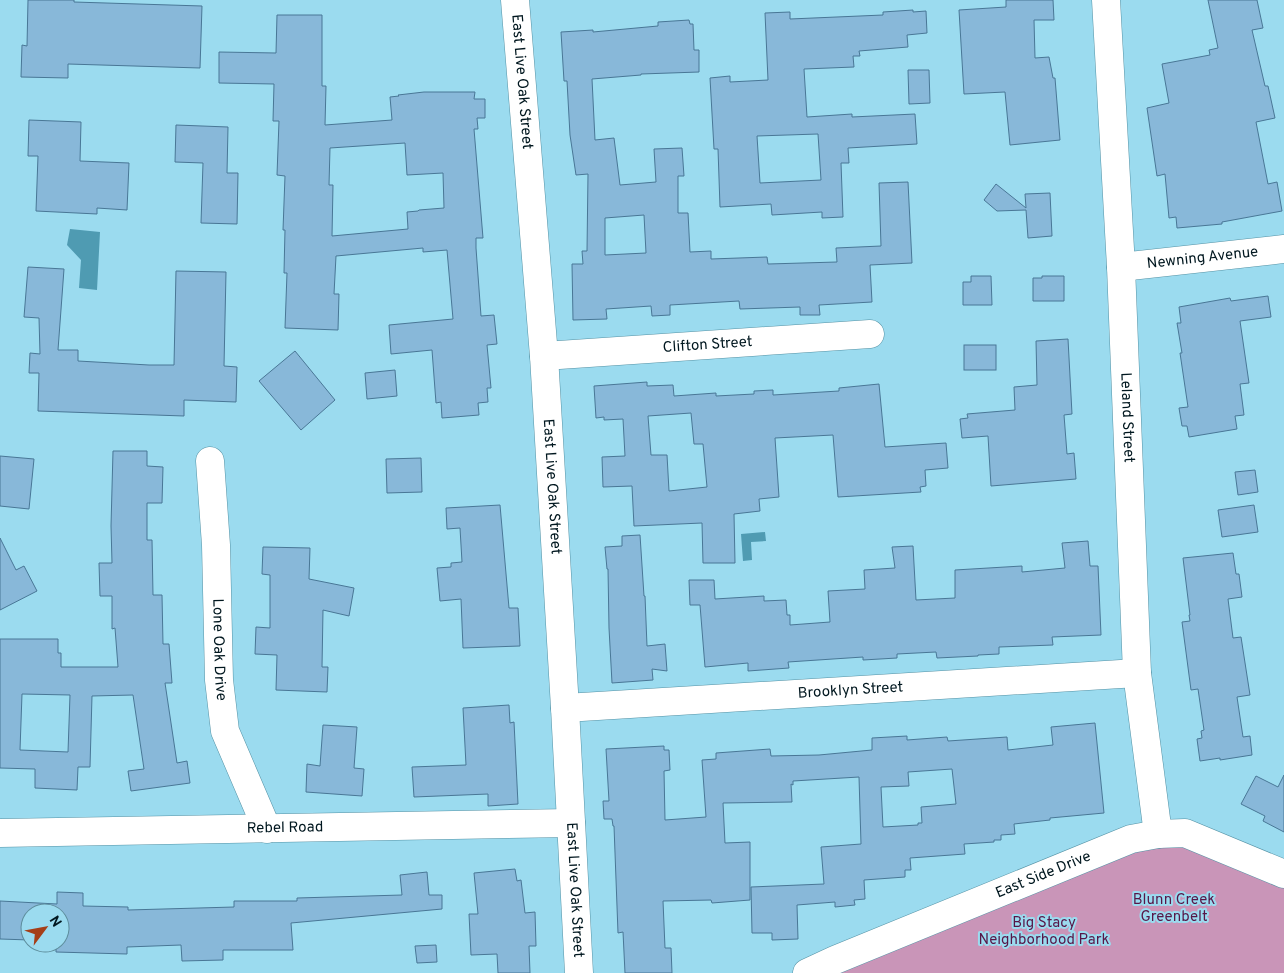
<svg xmlns="http://www.w3.org/2000/svg" width="1284" height="973" font-family="Overpass,sans-serif">
<rect width="100%" height="100%" fill="#9bdbef"/>
<!-- green -->
<path fill="#c995b8" d="M1182,843L1220,857L1284,888V973H834L1084,872L1153,846Z"/>
<!-- water -->
<g fill="#4f9bb2">
<path d="M70,229L100,232L97,290L79,288L81,260L67,245Z"/>
<path d="M765,532L766,541L751,542L752,560L743,561L741,534Z"/>
</g>
<!-- building -->
<g fill="#88b8d9" stroke="#497796" fill-rule="evenodd">
<path d="M28,0H74V2L202,6L200,68L68,64V78L21,77L22,45L27,46Z"/>
<path d="M1006,0H1053L1054,20H1034L1035,58L1049,57L1053,78H1055L1060,140L1010,145L1005,92L964,94L959,10L1006,7Z"/>
<path d="M1208,0H1257L1263,28L1252,30L1265,86H1268L1275,118L1256,122L1268,184L1277,182L1282,211L1222,222V224L1177,228L1176,217L1169,218L1165,174L1157,176L1147,108L1169,103L1162,64L1210,55L1209,50L1218,48Z"/>
<path d="M913,10V12L926,11L927,33L907,35L908,47L859,51L860,56H853L854,67L804,69L807,117L852,114V117L915,114L917,144L848,148L849,163H841L843,217L822,218V212L772,215L771,204L720,207L718,149H714L710,78L730,76V82L768,80L765,13L790,12V19L883,15V12ZM818,134L821,180L760,183L757,136Z"/>
<path d="M277,15H322V86H326L325,125L392,120L390,97L399,96L398,95L424,92H475L474,99H485V118H477L478,129H474L483,238H476V248L481,316L494,315L497,344L487,345L491,388H487L488,402L478,403L479,415L442,418L441,402L436,403L432,350L391,354L389,325L453,319L447,250L423,252V248L336,256L334,294H339L338,330L285,328L287,273H284L285,230H283L285,176L277,175L279,121H273L274,84L219,83V52L276,53ZM405,143L407,175L443,173L444,208L419,210L418,211L407,212L408,229L332,236L333,185H329L330,148Z"/>
<path d="M689,20L690,24H693L694,50H699V72L641,74V75L592,79L595,140L614,138L620,185L656,182L654,149L682,148L684,176H678V213H688L690,252L711,251V259L767,257L768,264L837,262L836,248L881,246L879,183L908,182L912,263L870,265L872,302L819,305L820,315H800V307L740,309L739,301L670,305V315L652,316L651,306L606,309L607,319L573,320L572,264H583L582,251H587L588,174L576,175L570,135L567,81H564L561,32L593,30V32L658,26V22ZM644,215L646,253L605,255V218Z"/>
<path d="M908,70H929L930,103L909,104Z"/>
<path d="M29,120L81,122L80,161L129,163L127,210L97,208V214L36,211L38,156H28Z"/>
<path d="M176,125L228,127L227,173H238L237,224L201,223L203,163L175,162Z"/>
<path d="M996,184L1026,208L1025,194L1050,193L1052,236L1028,238L1026,210L997,211L984,200Z"/>
<path d="M28,267L64,269L58,350H78V361L149,365H174L176,271L226,272L224,366L237,367L236,402L184,400V416L38,411L39,373H29L30,353L40,354L39,318L24,317Z"/>
<path d="M971,276H991L992,305H963V282H971Z"/>
<path d="M1042,276H1064V301H1033V278H1042Z"/>
<path d="M1268,296L1271,317L1240,321L1249,383L1240,384L1244,415L1235,416L1237,429L1189,437L1187,426H1182L1179,408L1188,407L1180,353H1182L1177,323H1181L1179,307L1230,298L1231,301Z"/>
<path d="M1068,339L1072,414L1064,415L1067,454L1074,453L1076,479L991,486L988,436L962,438L960,419L968,418L967,414L1015,410L1014,387L1037,385L1036,341Z"/>
<rect x="964" y="345" width="32" height="25"/>
<path d="M295,351L335,400L301,430L259,381Z"/>
<path d="M395,370L397,396L367,399L365,373Z"/>
<path d="M647,382V386L673,385L674,396L716,393V396L754,394V391L773,390V395L839,391V388L879,384L885,447L946,443L948,468L925,470L926,486L920,487L921,492L838,497L833,435L775,438L779,497L759,499L760,511L734,514L735,563H703L702,523L634,526L632,486L603,487L602,457L625,456L623,419L604,420V417L596,418L594,386ZM691,413L694,444H703L707,487L669,491L667,455H651L648,416Z"/>
<path d="M113,451H147V466L163,467L162,503H147V540H152L153,595H162L163,644H169L172,683H165L177,763L187,761L190,783L131,791L128,771L144,769L133,695L92,696L90,767H78L77,790L35,788V769L0,768V639H58V653H61V667H118L115,628L112,629V596H100L99,563H112L111,526ZM22,694L70,695L68,752L20,750Z"/>
<path d="M0,456L34,459L29,509L0,506Z"/>
<path d="M421,458L422,492L387,493L386,459Z"/>
<path d="M1255,470L1258,492L1238,495L1235,472Z"/>
<path d="M500,505L509,608H518L520,646L463,648L461,599L440,601L437,568L451,567V563L462,562L460,528L447,529L446,508Z"/>
<path d="M1254,505L1258,532L1222,537L1218,510Z"/>
<path d="M640,535L644,596H645L647,646L665,644L667,671L652,669L653,680L612,683L609,628L608,569H607L605,547L622,546V536Z"/>
<path d="M0,538L16,570L24,566L37,591L0,610Z"/>
<path d="M1088,541L1090,566H1098L1101,635L1052,637L1053,645L999,647V654L978,655V656L937,658L936,652L897,654V658L863,660V657L788,662L789,668L748,671V663L705,667L700,605H690L689,580H714L715,599L764,596V601L786,600L787,615H790V625L830,622L828,591L865,589L864,570L895,568L892,547L913,546L916,600L955,598V570L1022,566V572L1065,568L1062,543Z"/>
<path d="M263,547L310,548L309,579L354,588L349,616L323,610L322,667H328L327,692L276,690L277,655L255,654L256,627L270,628V575L262,574Z"/>
<path d="M1233,553L1236,574H1239L1242,597L1228,599L1233,638L1241,637L1250,695L1237,697L1243,737L1250,736L1252,755L1220,760V758L1200,761L1197,739L1202,738L1201,731L1204,730L1198,689L1191,690L1182,622L1190,621L1189,615H1190L1183,558Z"/>
<path d="M509,705L510,723L514,722L518,804L488,806V794L414,797L412,767L466,765L463,708Z"/>
<path d="M1095,723L1104,813L1050,818V820L1014,824L1015,834L1001,835V840H994V842L964,844L965,854L910,858L911,870H905V877L864,880L865,899L854,900L855,905L835,907V902L797,905L798,939L772,940V933H752L751,887L824,884L821,847L861,844L859,777L793,781V785L791,784L792,802L723,803L725,843L750,842V900L712,903L711,900L663,901L665,948H671L672,973H625L623,932L618,933L614,826H613L612,819H604L603,801H609L606,749L664,746V750H669L670,770L664,771L665,820L706,817L702,760L716,759V753L770,749L771,756L819,755L872,750V738L907,736V740L947,737L948,741L1007,737L1008,750L1053,745L1051,727ZM952,769L956,804L921,807L922,823H918V825L883,827L881,787L909,786L908,772Z"/>
<path d="M323,725L357,727L354,768L364,769L362,796L306,792L307,764L320,766Z"/>
<path d="M1284,775V832L1263,821L1265,816L1241,804L1256,776L1278,787Z"/>
<path d="M515,869L517,881L521,880L525,913L535,912L536,946H529L530,973H498L497,954L471,955L469,914H478L474,873Z"/>
<path d="M427,872L429,895H442V909L291,923L293,950H223V960L182,961L181,945L127,947V954L56,952V943H60V913H30V940L0,939V901L57,904V892L83,893V906L128,907V910L234,907V901H297V898L402,895L400,875Z"/>
<path d="M436,945L437,962L417,963L415,946Z"/>
</g>
<g fill="none" stroke-linecap="round" stroke-linejoin="round">
<!-- minor casing -->
<g stroke="#5492a5" stroke-width="29">
<g id="minor">
<path id="s1" d="M1106,0L1121,267L1137,673L1158,834"/>
<path id="s2" d="M1121,267L1284,249"/>
<path id="s3" d="M544,356L870,334"/>
<path id="s4" d="M210,461L216,545L219,680L225,731L267,829"/>
<path id="s5" d="M565,708L1137,673"/>
<path id="s6" d="M0,833L571,823"/>
</g>
</g>
<!-- tertiary casing -->
<g stroke="#5492a5" stroke-width="29">
<g id="tertiary">
<path id="s7" d="M515,0L544,356L565,708L579,973"/>
<path id="s8" d="M807,973L835,960L1131,839L1158,834L1185,833L1284,874"/>
</g>
</g>
<!-- minor -->
<use href="#minor" stroke="#fff" stroke-width="28"/>
<!-- tertiary -->
<use href="#tertiary" stroke="#fff" stroke-width="28"/>
</g>
<g text-anchor="middle" dominant-baseline="central" stroke-width="4" stroke-linejoin="round" paint-order="stroke">
<!-- street labels -->
<g font-size="15" fill="#00171f" stroke="#9bdbef">
<text stroke="none"><textPath href="#s7" startOffset="82">East Live Oak Street</textPath></text>
<text stroke="none"><textPath href="#s2" startOffset="82">Newning Avenue</textPath></text>
<text stroke="none"><textPath href="#s3" startOffset="164">Clifton Street</textPath></text>
<text stroke="none"><textPath href="#s1" startOffset="418">Leland Street</textPath></text>
<text stroke="none"><textPath href="#s7" startOffset="488">East Live Oak Street</textPath></text>
<text stroke="none"><textPath href="#s4" startOffset="189">Lone Oak Drive</textPath></text>
<text stroke="none"><textPath href="#s5" startOffset="286">Brooklyn Street</textPath></text>
<text stroke="none"><textPath href="#s6" startOffset="285">Rebel Road</textPath></text>
<text stroke="none"><textPath href="#s8" startOffset="256">East Side Drive</textPath></text>
<text stroke="none"><textPath href="#s7" startOffset="892">East Live Oak Street</textPath></text>
</g>
<!-- park labels -->
<g font-size="15" fill="#571647" stroke="#9bdbef">
<text x="1174" y="900">Blunn Creek<tspan x="1174" dy="17">Greenbelt</tspan></text>
<text x="1044" y="923">Big Stacy<tspan x="1044" dy="17">Neighborhood Park</tspan></text>
</g>
</g>
<!-- north arrow -->
<g transform="translate(45 928) rotate(58)"><circle r="24" fill="#9bdbef" stroke="#5d8d9c"/>
<path d="M0-4L9 19L0 12L-9 19Z" fill="#a53f18"/>
<text y="-8" font-size="14" font-weight="bold" text-anchor="middle" fill="#00171f">N</text>
</g>
</svg>
